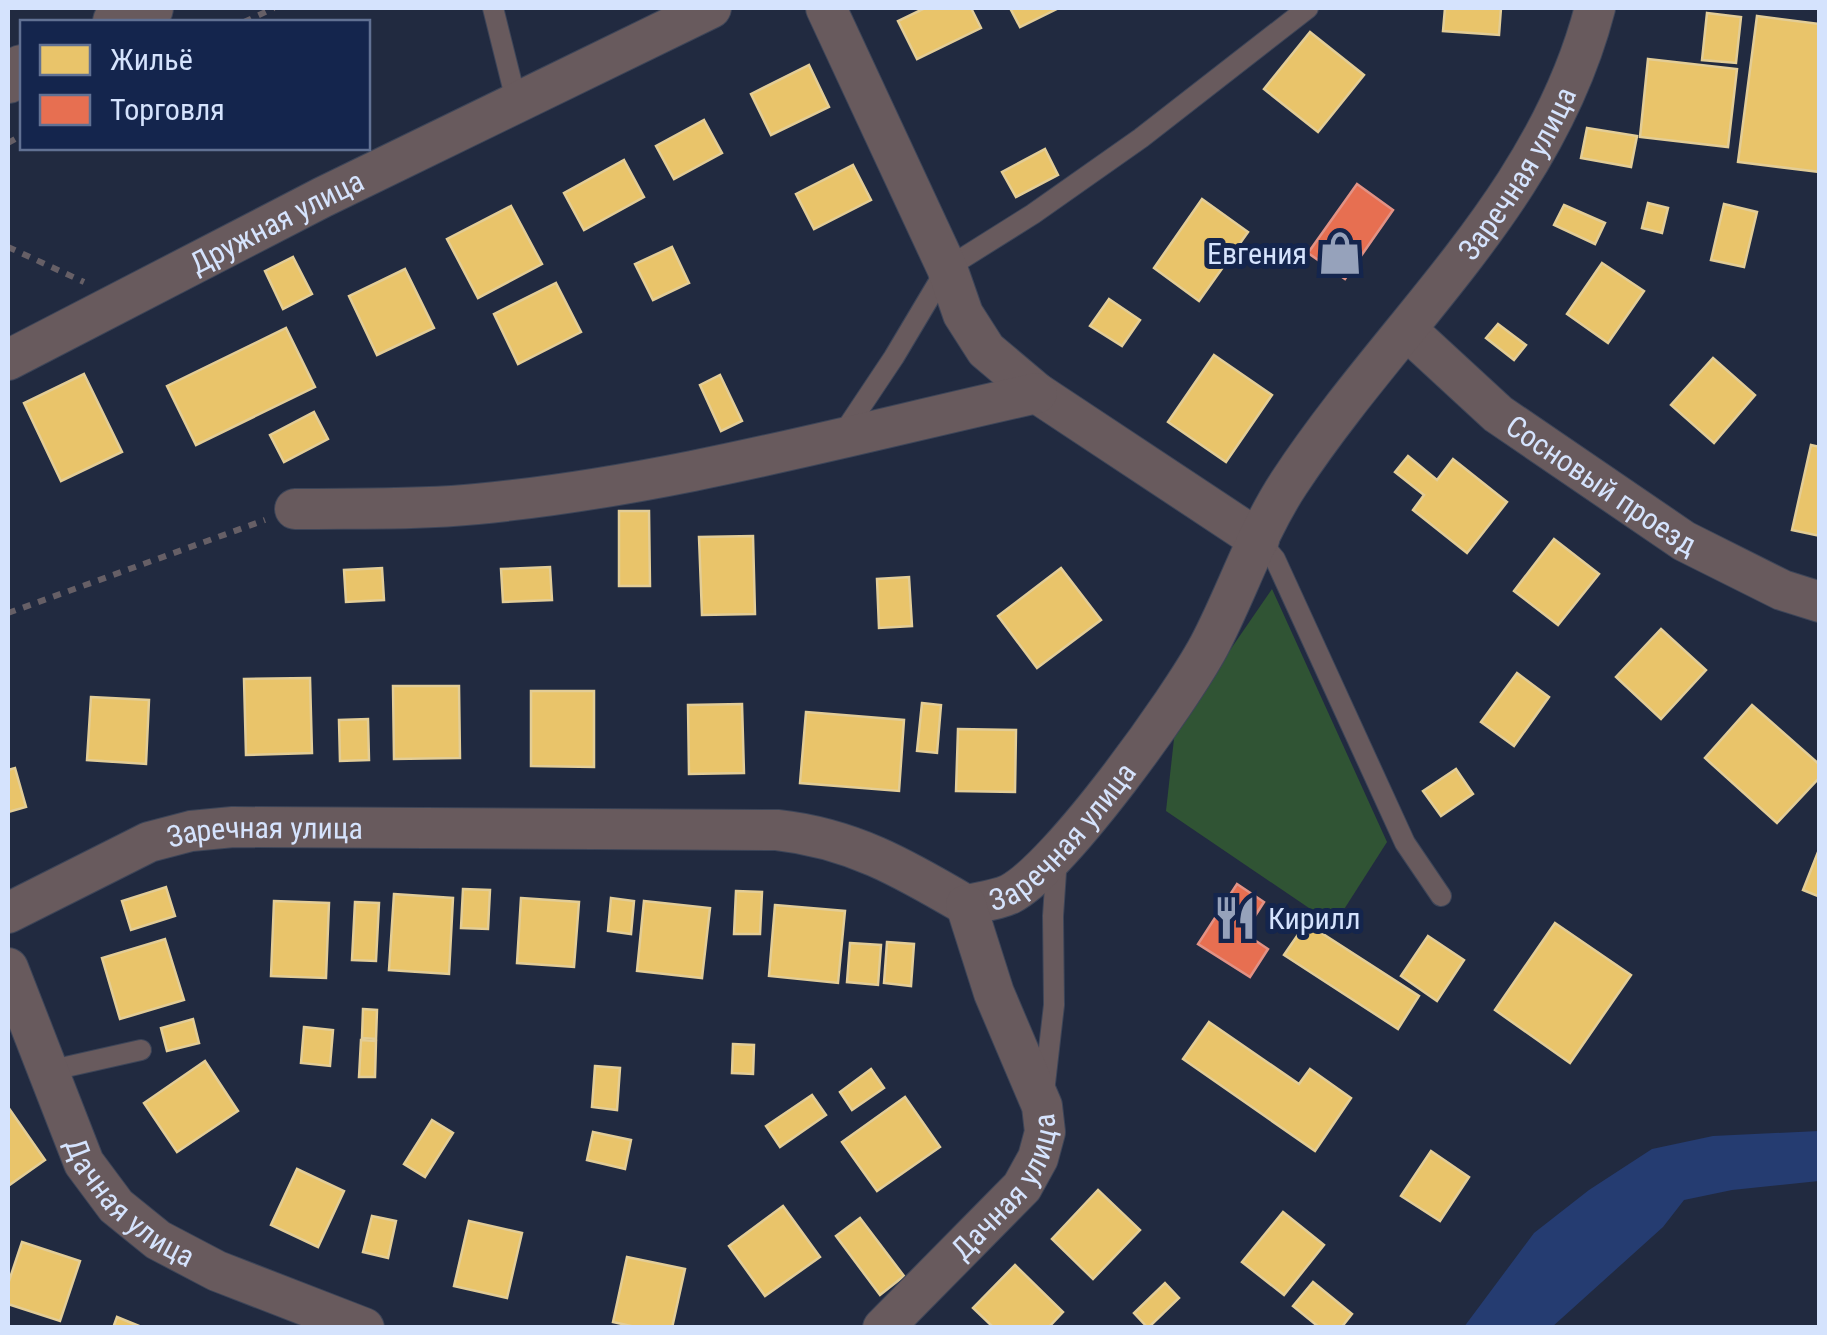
<svg xmlns="http://www.w3.org/2000/svg" width="1827" height="1335" font-family="'Roboto Condensed',sans-serif">
<rect width="100%" height="100%" fill="#212a40"/>
<!-- green -->
<path fill="#305434" d="M1272,589L1387,842L1334,925L1166,811L1175,730Z"/>
<!-- water -->
<path fill="#253c71" d="M1819,1131V1181L1732,1190L1684,1200L1663,1227L1552,1327H1464L1534,1233L1589,1190L1652,1149L1713,1136Z"/>
<!-- homes -->
<g fill="#e9c46a" stroke="#e3cd96" stroke-width="2.5">
<path d="M925,8H971L981,28L917,59L898,21Z"/>
<path d="M1010,8H1059L1020,27Z"/>
<path d="M1445,8H1501L1499,35L1443,31Z"/>
<path d="M1707,13L1741,17L1736,63L1702,60Z"/>
<path d="M1757,16L1820,24V172L1738,162Z"/>
<path d="M1310,32L1364,75L1318,132L1264,89Z"/>
<path d="M1648,59L1737,69L1728,147L1640,137Z"/>
<path d="M809,65L829,107L771,135L751,94Z"/>
<path d="M704,120L722,153L674,179L656,146Z"/>
<path d="M1587,128L1637,136L1631,167L1581,158Z"/>
<path d="M1045,149L1058,175L1016,197L1002,172Z"/>
<path d="M624,160L644,197L584,230L564,193Z"/>
<path d="M853,165L871,200L814,229L796,194Z"/>
<path d="M1202,199L1248,232L1199,301L1154,268Z"/>
<path d="M1648,203L1668,208L1662,233L1642,228Z"/>
<path d="M1724,204L1757,212L1744,267L1711,260Z"/>
<path d="M1564,205L1605,223L1595,244L1554,225Z"/>
<path d="M511,206L542,264L478,298L447,239Z"/>
<path d="M672,247L689,283L653,300L635,264Z"/>
<path d="M293,257L312,294L283,309L265,271Z"/>
<path d="M1602,263L1644,291L1608,343L1567,314Z"/>
<path d="M405,269L434,328L377,355L349,296Z"/>
<path d="M556,283L581,332L518,364L494,314Z"/>
<path d="M1109,299L1140,320L1122,346L1090,326Z"/>
<path d="M1498,324L1526,345L1514,360L1486,338Z"/>
<path d="M286,328L315,387L196,445L167,386Z"/>
<path d="M1214,355L1272,395L1226,462L1168,422Z"/>
<path d="M1713,358L1755,395L1714,443L1671,405Z"/>
<path d="M84,374L122,452L61,481L24,403Z"/>
<path d="M720,375L742,421L721,431L700,385Z"/>
<path d="M314,412L328,439L284,462L270,435Z"/>
<path d="M1811,445L1820,447V536L1792,530Z"/>
<path d="M1408,456L1437,480L1453,459L1507,502L1467,553L1413,510L1424,495L1395,472Z"/>
<path d="M619,511H649L650,586H619Z"/>
<path d="M753,536L755,614L702,615L699,537Z"/>
<path d="M1554,539L1599,574L1558,625L1514,591Z"/>
<path d="M550,567L552,600L503,602L501,569Z"/>
<path d="M382,568L384,600L346,602L344,570Z"/>
<path d="M1061,568L1101,620L1037,668L998,616Z"/>
<path d="M909,577L912,626L879,628L877,579Z"/>
<path d="M1661,629L1706,670L1661,719L1616,677Z"/>
<path d="M1517,673L1549,697L1514,746L1481,722Z"/>
<path d="M310,678L312,753L246,755L244,679Z"/>
<path d="M393,686H459L460,758L394,759Z"/>
<path d="M531,691H594V767L531,766Z"/>
<path d="M91,697L149,700L146,764L87,760Z"/>
<path d="M922,703L941,705L937,753L917,751Z"/>
<path d="M742,704L744,773L689,774L688,705Z"/>
<path d="M1752,705L1820,765V777L1777,823L1705,758Z"/>
<path d="M806,712L904,720L899,791L800,783Z"/>
<path d="M368,719L369,760L340,761L339,720Z"/>
<path d="M958,729L1016,730L1015,792L956,791Z"/>
<path d="M15,768L26,807L8,812V770Z"/>
<path d="M1456,769L1473,794L1441,816L1423,791Z"/>
<path d="M1820,847V897L1803,890Z"/>
<path d="M166,887L175,916L131,930L122,901Z"/>
<path d="M463,889L490,890L488,929L461,928Z"/>
<path d="M736,891L762,892L760,934H734Z"/>
<path d="M394,894L453,898L449,974L389,970Z"/>
<path d="M521,898L579,902L574,967L517,963Z"/>
<path d="M611,898L634,901L631,934L608,931Z"/>
<path d="M274,901L329,903L326,978L271,976Z"/>
<path d="M644,901L710,908L702,978L637,971Z"/>
<path d="M355,902L379,903L376,961L352,960Z"/>
<path d="M775,905L845,911L838,983L769,976Z"/>
<path d="M1306,923L1419,996L1398,1029L1284,955Z"/>
<path d="M1555,923L1631,975L1570,1063L1495,1010Z"/>
<path d="M1428,936L1464,960L1437,1001L1401,976Z"/>
<path d="M165,939L184,1000L120,1019L102,958Z"/>
<path d="M887,942L914,944L911,986L884,983Z"/>
<path d="M850,943L881,945L878,985L847,982Z"/>
<path d="M363,1009L377,1010L376,1039L362,1038Z"/>
<path d="M193,1019L199,1043L167,1051L161,1028Z"/>
<path d="M1209,1022L1299,1084L1310,1069L1351,1098L1315,1151L1183,1059Z"/>
<path d="M304,1027L333,1030L330,1066L301,1063Z"/>
<path d="M361,1040L376,1041L375,1077H359Z"/>
<path d="M733,1044L754,1045L753,1074L732,1073Z"/>
<path d="M205,1061L238,1111L177,1152L144,1103Z"/>
<path d="M595,1066L620,1068L617,1110L592,1107Z"/>
<path d="M871,1069L884,1088L852,1110L840,1092Z"/>
<path d="M812,1095L826,1115L780,1147L766,1126Z"/>
<path d="M905,1097L940,1147L877,1191L842,1142Z"/>
<path d="M8,1107L45,1160L8,1186Z"/>
<path d="M432,1120L453,1133L425,1177L404,1164Z"/>
<path d="M593,1132L631,1140L625,1169L587,1160Z"/>
<path d="M1431,1151L1469,1177L1440,1221L1401,1196Z"/>
<path d="M297,1169L344,1191L318,1247L271,1225Z"/>
<path d="M1098,1190L1140,1230L1093,1279L1052,1239Z"/>
<path d="M783,1206L820,1257L765,1296L729,1246Z"/>
<path d="M1283,1212L1324,1245L1284,1295L1242,1262Z"/>
<path d="M372,1216L396,1221L388,1258L363,1252Z"/>
<path d="M860,1218L904,1276L880,1295L836,1236Z"/>
<path d="M469,1221L522,1233L507,1298L454,1286Z"/>
<path d="M22,1242L80,1261L60,1321L8,1304V1284Z"/>
<path d="M627,1257L685,1269L672,1328H640L613,1322Z"/>
<path d="M1015,1265L1063,1312L1048,1328H994L973,1308Z"/>
<path d="M1313,1282L1352,1314L1341,1328H1320L1293,1306Z"/>
<path d="M1165,1283L1179,1298L1148,1328L1134,1313Z"/>
<path d="M117,1317L144,1328H113Z"/>
</g>
<!-- shops -->
<g fill="#e76f51" stroke="#e29285" stroke-width="2.5">
<path d="M1357,184L1393,210L1345,279L1308,253Z"/>
<path d="M1237,884L1264,902L1244,933L1268,949L1250,977L1198,944Z"/>
</g>
<g fill="none" stroke-linecap="round" stroke-linejoin="round">
<!-- service casing -->
<g stroke="#3d4558" stroke-width="22">
<g id="service">
<path d="M493,8L517,104"/>
<path d="M842,435L894,357L947,268L1033,214L1141,138L1308,8"/>
<path d="M1259,540L1275,559L1405,843L1441,896"/>
<path d="M48,1071L141,1050"/>
<path d="M1044,1092L1054,1005L1053,916L1057,857"/>
</g>
</g>
<!-- minor casing -->
<g stroke="#3d4558" stroke-width="42">
<g id="minor">
<path d="M826,8L947,268L963,314L986,350L1037,393L1259,540"/>
<path id="s1" d="M1408,331L1498,414L1684,541L1782,590L1820,602"/>
<path id="s2" d="M8,360L323,197L711,8"/>
<path d="M295,509C355,508 417,510 477,504C666,486 852,434 1037,393"/>
<path id="s3" d="M8,913L149,842L191,831L233,827L777,830C851,838 903,868 966,905C980,902 998,900 1010,894C1061,867 1180,700 1209,646C1237,593 1256,533 1289,483C1395,322 1545,201 1595,8"/>
<path id="s4" d="M8,968L84,1163L116,1206L158,1240L217,1271L364,1328"/>
<path id="s5" d="M883,1328L1022,1187L1038,1158L1045,1132L1042,1106L994,993L966,905"/>
</g>
</g>
<!-- tertiary casing -->
<g stroke="#3d4558" stroke-width="52">
<g id="tertiary">
<path d="M118,22L148,8"/>
<path d="M8,78L22,70"/>
</g>
</g>
<!-- path -->
<g stroke="#665f66" stroke-width="6" stroke-dasharray="8 8" stroke-linecap="butt">
<path d="M244,22L274,8"/>
<path d="M8,143L22,135"/>
<path d="M8,247L84,282"/>
<path d="M8,613L265,520"/>
</g>
<!-- service -->
<use href="#service" stroke="#685a5d" stroke-width="20"/>
<!-- minor -->
<use href="#minor" stroke="#685a5d" stroke-width="40"/>
<!-- tertiary -->
<use href="#tertiary" stroke="#685a5d" stroke-width="50"/>
</g>
<!-- icons -->
<defs>
<g id="shop-bare" transform="scale(3.45)"><path d="M-5-2.5h2.3a2.7 3.5 0 0 1 5.4 0H5L5.5 6h-11ZM-1.5-2.5h3a1.5 2.3 0 0 0-3 0Z" fill="#96a2bb" stroke="#14254d" stroke-width="2.5" paint-order="stroke"/></g>
<g id="restaurant-bare" transform="scale(3.45)"><path d="M-5-6h1v4h1v-4h1v4h1v-4h1v5L-1.5 .5V6h-2V.5L-5-1ZM5-6V6H3V1.5H1.5Q1.5-4 5-6Z" fill="#96a2bb" stroke="#14254d" stroke-width="2.5" paint-order="stroke"/></g>
</defs>
<g fill-rule="evenodd">
<use href="#shop-bare" x="1340" y="253"/>
<use href="#restaurant-bare" x="1235" y="918"/>
</g>
<g text-anchor="middle" dominant-baseline="central" stroke-width="10" stroke-linejoin="round" paint-order="stroke">
<!-- street labels -->
<g font-size="30" fill="#d5e3fd" stroke="#14254d">
<text stroke="none"><textPath href="#s3" startOffset="1925">Заречная улица</textPath></text>
<text stroke="none"><textPath href="#s2" startOffset="302">Дружная улица</textPath></text>
<text stroke="none"><textPath href="#s1" startOffset="248">Сосновый проезд</textPath></text>
<text stroke="none"><textPath href="#s3" startOffset="1115">Заречная улица</textPath></text>
<text stroke="none"><textPath href="#s3" startOffset="275">Заречная улица</textPath></text>
<text stroke="none"><textPath href="#s5" startOffset="190">Дачная улица</textPath></text>
<text stroke="none"><textPath href="#s4" startOffset="270">Дачная улица</textPath></text>
</g>
<!-- poi labels -->
<g font-size="30" fill="#d5e3fd" stroke="#14254d" text-anchor="end">
<text x="1307" y="253">Евгения</text>
<text x="1268" y="918" text-anchor="start">Кирилл</text>
</g>
</g>
<!-- border -->
<rect width="1827" height="1335" fill="none" stroke="#d5e3fd" stroke-width="20"/>
<!-- legend -->
<rect x="20" y="20" width="350" height="130" fill="#14254d" stroke="#617193" stroke-width="2.5"/>
<rect x="40" y="45" width="50" height="30" fill="#e9c46a" stroke="#617193" stroke-width="2.5"/>
<text x="110" y="70" font-size="30" fill="#d5e3fd">Жильё</text>
<rect x="40" y="95" width="50" height="30" fill="#e76f51" stroke="#617193" stroke-width="2.5"/>
<text x="110" y="120" font-size="30" fill="#d5e3fd">Торговля</text>
</svg>
